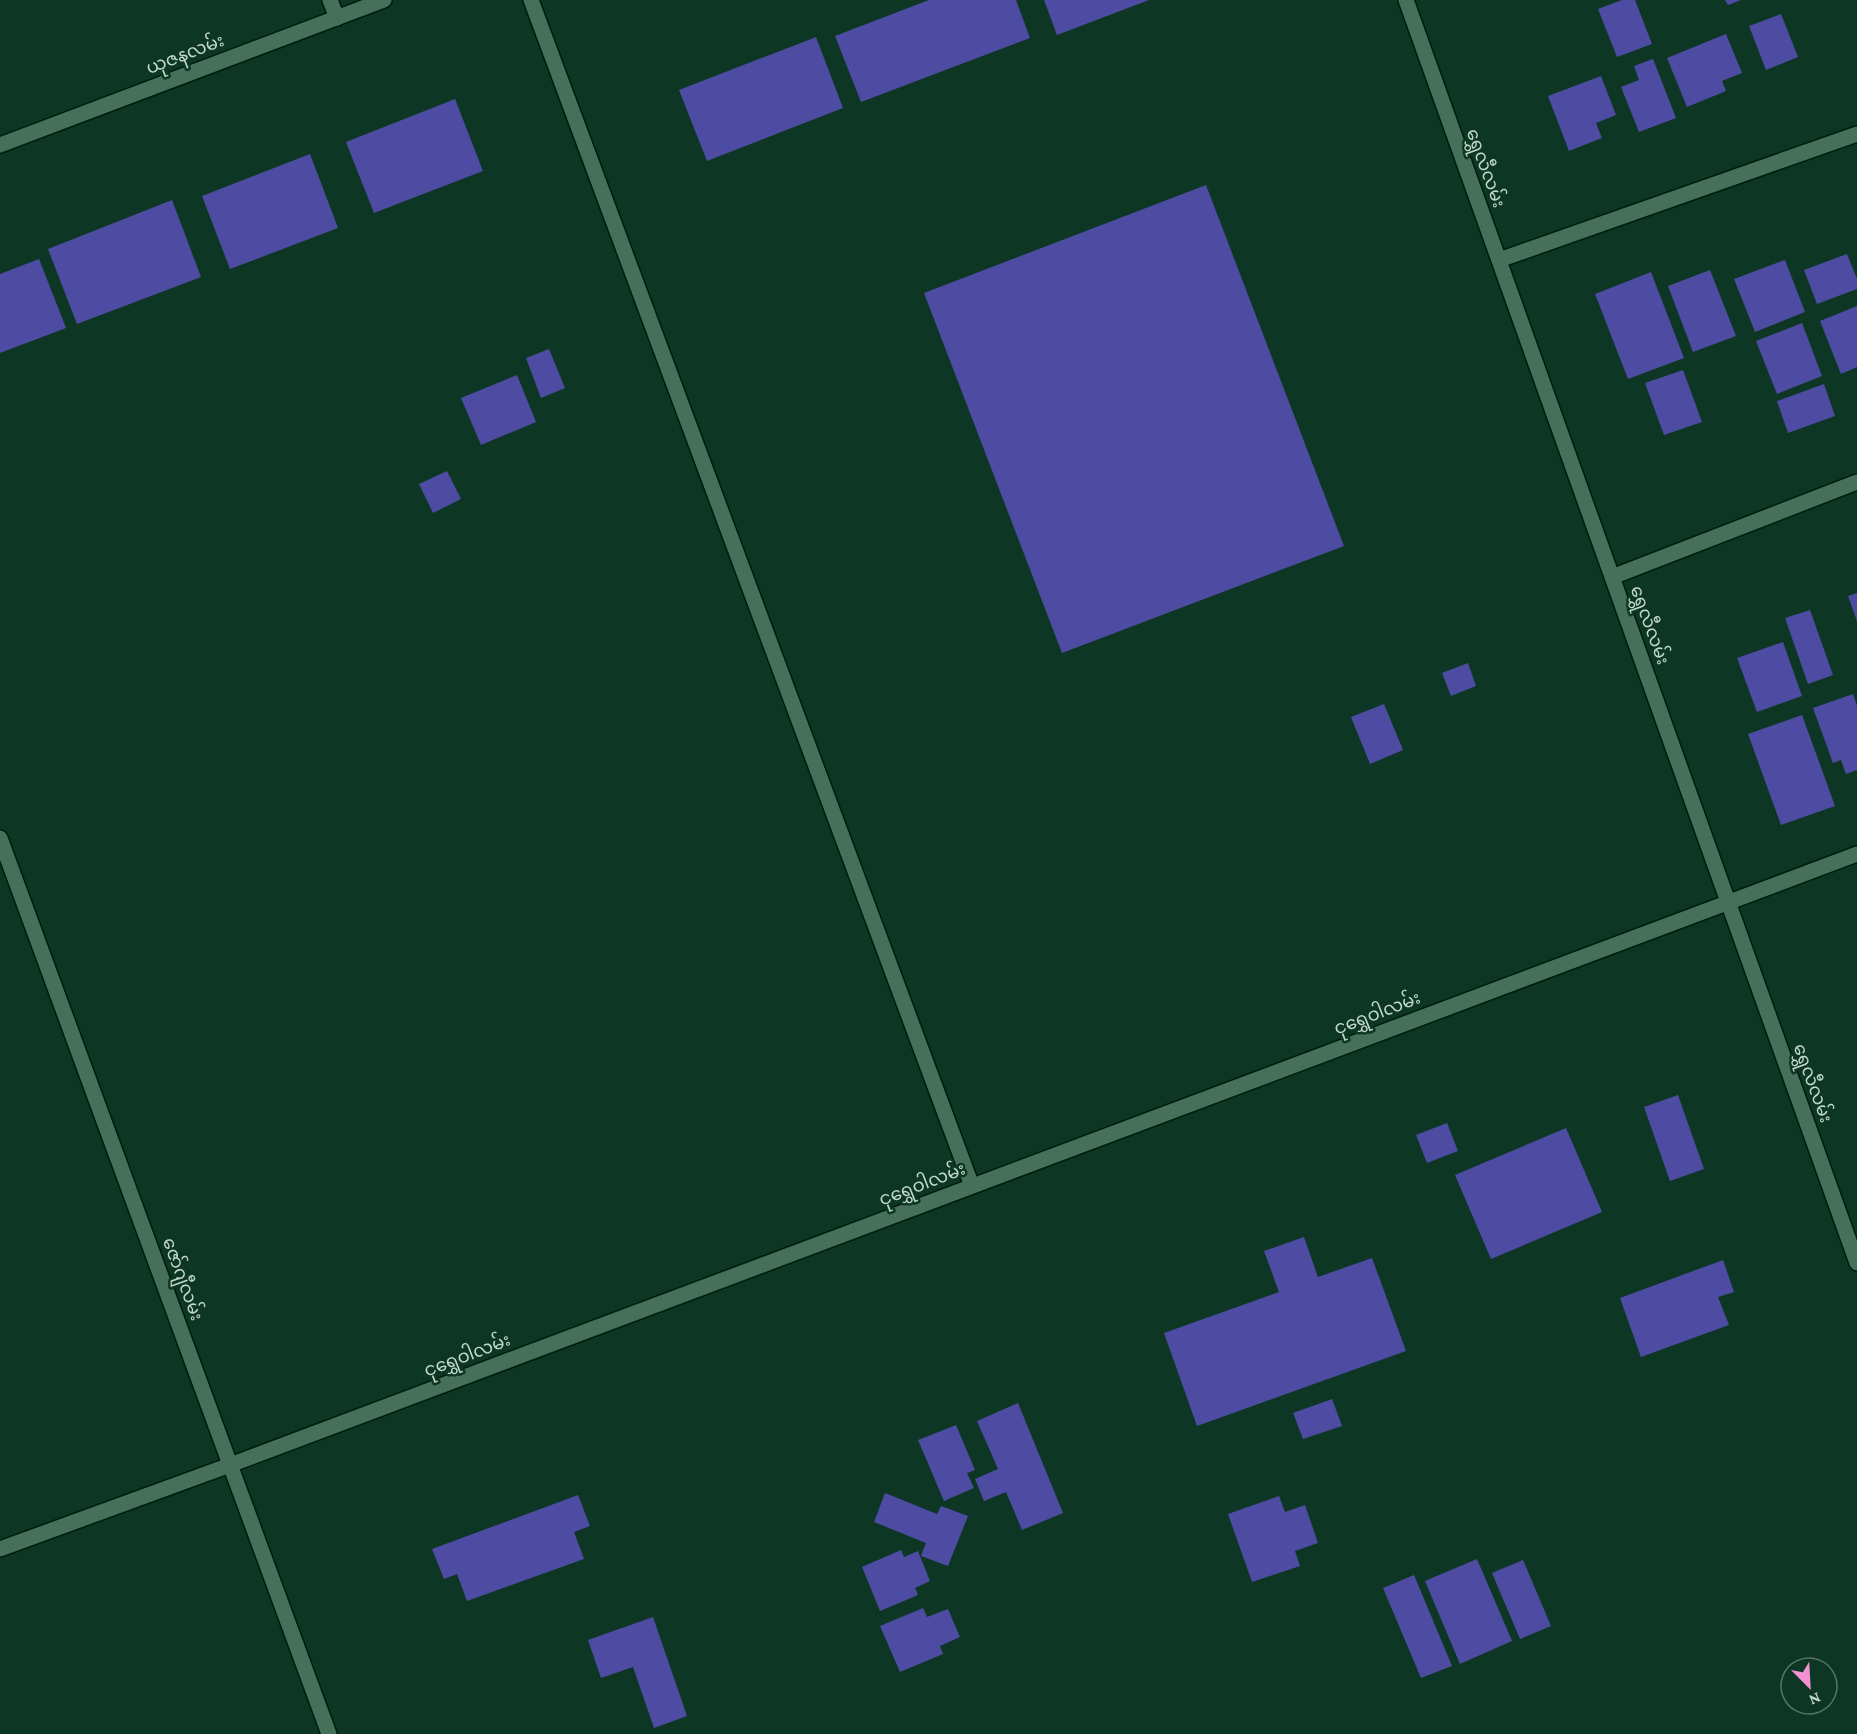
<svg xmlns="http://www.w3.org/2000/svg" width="1857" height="1734" font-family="'Crimson Pro','Noto Sans Myanmar',serif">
<rect width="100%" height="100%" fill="#0d3724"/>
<!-- building -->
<g fill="#4e4ca2">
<path d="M929,0H1016L1030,38L861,102L835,36Z"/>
<path d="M1044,0H1149L1057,35Z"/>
<path d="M1622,0H1635L1652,44L1617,57L1598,9Z"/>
<path d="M1725,0H1741L1728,5Z"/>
<path d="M1781,14L1798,57L1766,70L1749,26Z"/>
<path d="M1726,34L1742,73L1722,81L1726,91L1687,107L1667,58Z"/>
<path d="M816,37L843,108L707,161L679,90Z"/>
<path d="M1653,59L1676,118L1639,132L1621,87L1639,80L1634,66Z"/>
<path d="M1601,76L1616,115L1596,123L1602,138L1569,151L1548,96Z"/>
<path d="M455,99L483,171L374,213L346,142Z"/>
<path d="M310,154L338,228L230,269L202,196Z"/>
<path d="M1206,185L1344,546L1062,653L924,293Z"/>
<path d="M172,200L201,277L77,324L48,249Z"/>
<path d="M1847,254L1857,279V289L1817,304L1804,270Z"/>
<path d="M39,259L66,328L0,353V274Z"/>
<path d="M1785,260L1805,312L1755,332L1734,279Z"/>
<path d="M1710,270L1736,336L1693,352L1668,286Z"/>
<path d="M1651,272L1684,358L1628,379L1595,294Z"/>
<path d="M1857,306V367L1841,374L1820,321Z"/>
<path d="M1802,323L1822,376L1777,394L1756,341Z"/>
<path d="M549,349L565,388L541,398L526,358Z"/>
<path d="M1683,370L1702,422L1664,435L1645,383Z"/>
<path d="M517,375L536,422L481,445L461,398Z"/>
<path d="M1824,384L1835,416L1788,433L1777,401Z"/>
<path d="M447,471L461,499L433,513L419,484Z"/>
<path d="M1857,593V621L1848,596Z"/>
<path d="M1810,610L1833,675L1808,684L1785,618Z"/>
<path d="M1783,642L1802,696L1757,712L1737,658Z"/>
<path d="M1468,663L1476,686L1451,696L1442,673Z"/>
<path d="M1853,694L1857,706V770L1846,774L1841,760L1833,763L1813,708Z"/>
<path d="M1384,704L1403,750L1370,764L1351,717Z"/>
<path d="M1802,715L1835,806L1781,825L1748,734Z"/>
<path d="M1678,1095L1704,1169L1670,1181L1644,1107Z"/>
<path d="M1447,1123L1458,1151L1427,1163L1416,1135Z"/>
<path d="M1566,1128L1602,1212L1491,1259L1455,1175Z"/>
<path d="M1304,1237L1318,1277L1372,1258L1406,1351L1197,1426L1164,1333L1279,1292L1264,1251Z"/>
<path d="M1723,1260L1734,1292L1718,1297L1729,1325L1641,1357L1620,1298Z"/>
<path d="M1332,1399L1342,1426L1303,1439L1293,1413Z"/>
<path d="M1018,1403L1063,1513L1022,1530L1006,1492L984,1501L975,1479L998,1469L977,1421Z"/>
<path d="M956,1425L975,1470L967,1473L974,1488L944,1501L918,1440Z"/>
<path d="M885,1493L937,1514L941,1506L968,1516L948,1566L921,1556L926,1543L874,1522Z"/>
<path d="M578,1495L590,1526L574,1532L584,1559L467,1601L457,1574L444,1579L432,1549Z"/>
<path d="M1279,1496L1285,1512L1305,1505L1318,1543L1295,1551L1300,1566L1252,1582L1228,1514Z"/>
<path d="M901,1550L904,1557L918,1551L930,1581L915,1588L918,1595L880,1611L862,1567Z"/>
<path d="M1477,1559L1512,1641L1460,1664L1425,1581Z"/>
<path d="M1523,1560L1551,1626L1520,1639L1492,1573Z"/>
<path d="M1414,1575L1452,1666L1421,1678L1383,1588Z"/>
<path d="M923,1608L927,1617L948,1609L960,1637L940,1646L943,1654L900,1672L880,1626Z"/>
<path d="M653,1617L687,1716L654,1728L633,1667L601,1678L588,1640Z"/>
</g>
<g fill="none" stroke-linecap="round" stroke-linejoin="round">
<!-- service casing -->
<g stroke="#001c0f" stroke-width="18">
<path id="service" d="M330,0L337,18"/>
</g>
<!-- minor casing -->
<g stroke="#001c0f" stroke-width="18">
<g id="minor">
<path d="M531,0L972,1186"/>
<path d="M0,145L384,0"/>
<path d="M1499,260L1857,134"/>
<path d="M1612,577L1857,482"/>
</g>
</g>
<!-- tertiary casing -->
<g stroke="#001c0f" stroke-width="18">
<g id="tertiary">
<path d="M1406,0L1857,1263"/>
<path d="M0,838L329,1734"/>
<path d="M0,1549L230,1465L1857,854"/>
</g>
</g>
<!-- service -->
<use href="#service" stroke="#47705b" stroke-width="15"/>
<!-- minor -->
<use href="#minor" stroke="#47705b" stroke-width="15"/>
<!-- tertiary -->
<use href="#tertiary" stroke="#47705b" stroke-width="15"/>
</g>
<g text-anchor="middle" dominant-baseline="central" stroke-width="5" stroke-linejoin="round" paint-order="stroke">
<!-- street labels -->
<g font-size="18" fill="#c2d7cb" stroke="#0d3724">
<text transform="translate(185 54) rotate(-21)">ယုဇနလမ်း</text>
<text transform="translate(1486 168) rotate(70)">ရွှေလီလမ်း</text>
<text transform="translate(1650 625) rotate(70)">ရွှေလီလမ်း</text>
<text transform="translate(1377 1013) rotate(-21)">ငုရွှေဝါလမ်း</text>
<text transform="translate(1813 1083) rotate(70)">ရွှေလီလမ်း</text>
<text transform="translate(922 1184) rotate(-21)">ငုရွှေဝါလမ်း</text>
<text transform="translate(183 1279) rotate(70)">ဇော်ဂျီလမ်း</text>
<text transform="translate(467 1355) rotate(-21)">ငုရွှေဝါလမ်း</text>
</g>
</g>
<!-- north arrow -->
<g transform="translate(1809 1686) rotate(156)"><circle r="28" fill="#0d3724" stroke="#557767" stroke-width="1.5"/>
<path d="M0-4.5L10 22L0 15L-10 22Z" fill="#f491d3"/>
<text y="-9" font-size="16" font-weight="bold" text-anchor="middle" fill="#c2d7cb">N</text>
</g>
</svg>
